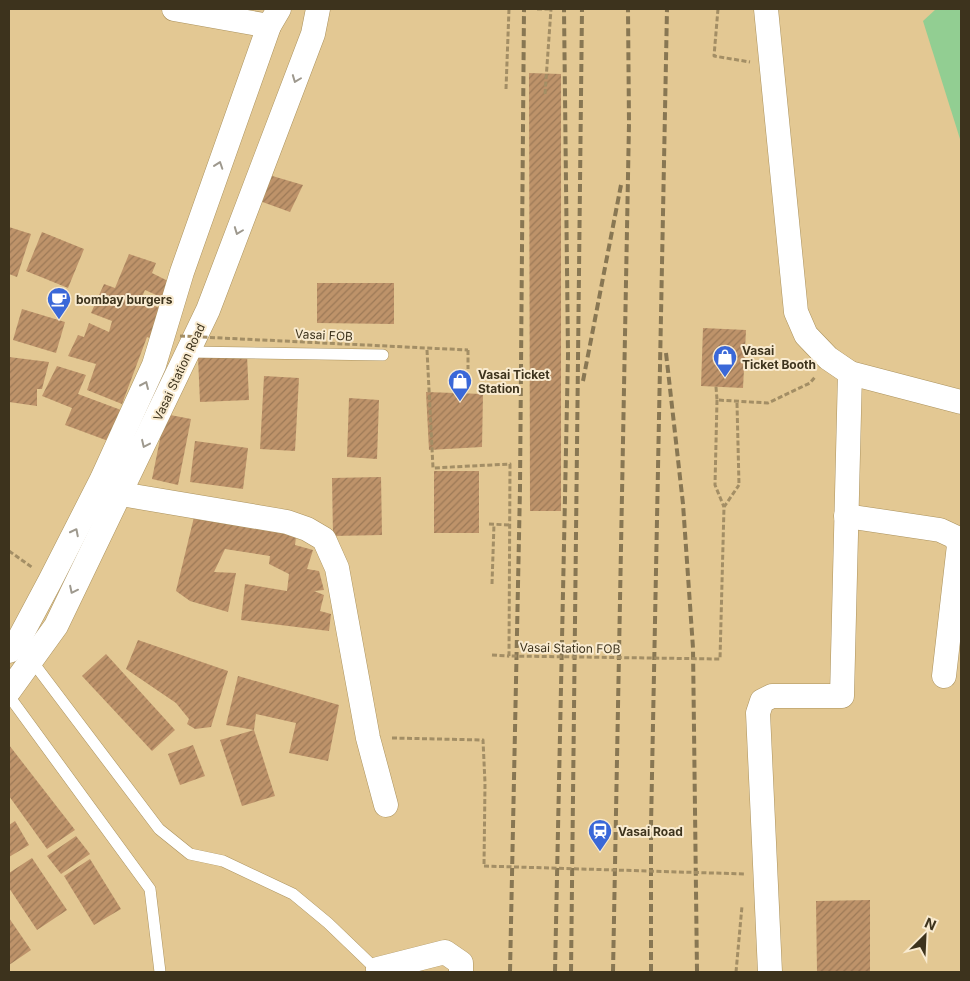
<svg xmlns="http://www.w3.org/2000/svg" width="970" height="981" font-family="Inter,sans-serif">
<defs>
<pattern id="building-hatch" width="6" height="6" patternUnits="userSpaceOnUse" patternTransform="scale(1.25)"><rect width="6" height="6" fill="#be936a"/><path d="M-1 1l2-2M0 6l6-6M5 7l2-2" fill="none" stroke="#9c7957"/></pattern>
</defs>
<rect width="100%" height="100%" fill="#e3c893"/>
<!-- grass -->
<path fill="#92ce92" d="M936,9H961L960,139L923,21Z"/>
<!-- building -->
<g fill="url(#building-hatch)">
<path d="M529,73L561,74V511H530Z"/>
<path d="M269,175L303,185L290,212L257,200Z"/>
<path d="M9,227L31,234L17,277L9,274Z"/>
<path d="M42,232L84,249L68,288L26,271Z"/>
<path d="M129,254L156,263L152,273L170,282L163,298L145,290L141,299L161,309L152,339L147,337L122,404L87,390L96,364L68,356L78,335L84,337L89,323L109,332L112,321L91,313L104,284L115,288Z"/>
<path d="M317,283H394V324L317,323Z"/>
<path d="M22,309L65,322L56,353L13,340Z"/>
<path d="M703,328L746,330L743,388L701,386Z"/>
<path d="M247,355L249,400L200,402L198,358Z"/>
<path d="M9,357L49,362L42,389H37V406L9,402Z"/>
<path d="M57,366L86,375L78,394L121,410L111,442L65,425L72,408L42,396Z"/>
<path d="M264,376L299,378L295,451L260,449Z"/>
<path d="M426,392L483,394L482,447L429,450Z"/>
<path d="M349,398L379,400L377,459L347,457Z"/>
<path d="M165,414L191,419L178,485L152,479Z"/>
<path d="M195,441L248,448L243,489L190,482Z"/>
<rect x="434" y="471" width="45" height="62"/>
<path d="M381,477L382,535L333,536L332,478Z"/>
<path d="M196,509L296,537L295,545L313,550L307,569L319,571L324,590L314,591L324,595L320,611L331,614L329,631L241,620L245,584L287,591L289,574L269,564L270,556L225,549L214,572L236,573L228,612L190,601L176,591Z"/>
<path d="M138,640L228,671L211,727L195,729L187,724L189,719L176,703L126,669Z"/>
<path d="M106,654L175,730L152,751L82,676Z"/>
<path d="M238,676L339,705L328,761L289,753L296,723L256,714L254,730L226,725Z"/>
<path d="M254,730L275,796L242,806L220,740Z"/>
<path d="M9,745L75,830L47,849L9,796Z"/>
<path d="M193,745L205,776L180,785L168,754Z"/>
<path d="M15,821L29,845L9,857V825Z"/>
<path d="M76,836L90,854L61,874L47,856Z"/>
<path d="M32,858L67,910L37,930L9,888V873Z"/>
<path d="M90,859L121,909L94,925L64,876Z"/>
<path d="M870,900V972H817L816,901Z"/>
<path d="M9,918L31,950L9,965Z"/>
</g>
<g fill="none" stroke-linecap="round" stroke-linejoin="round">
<!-- lane casing -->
<g stroke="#ab925d" stroke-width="12">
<g id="lane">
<path d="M188,352L383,355"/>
<path d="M32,661L159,829L190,854L223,861L293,894L328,923L379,972"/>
<path d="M9,696L150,889L160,972"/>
</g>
</g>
<!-- street casing -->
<g stroke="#ab925d" stroke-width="25">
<g id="street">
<path d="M174,9L269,26"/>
<path d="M766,9L796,312L806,335L828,358L850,373L961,402"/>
<path d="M121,494L287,522L307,529L324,539L337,568L368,738L386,805"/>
<path d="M846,516L940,530L955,537L959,545L944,676"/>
<path d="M9,651L18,641L50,581L102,479L154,365L182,272L269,26L279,9"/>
<path d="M9,691L56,626L208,310L313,34L318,9"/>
<path d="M378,969L445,952L461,963V972"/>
<path d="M770,972L758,713L762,701L772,696H842L850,373"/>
</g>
</g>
<!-- path -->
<g stroke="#a38e65" stroke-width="3" stroke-dasharray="5 2.5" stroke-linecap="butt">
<path d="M537,9H551"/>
<path d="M718,9L714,56L750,62"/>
<path d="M506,89L509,9"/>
<path d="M545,94L551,9"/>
<path d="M468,350V369"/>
<path d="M716,387L717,400L768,403L810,383L815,377"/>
<path d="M717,400L715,485L724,507"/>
<path d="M737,403L739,485"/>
<path d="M489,524L509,525"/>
<path d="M9,551L33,568"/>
<path d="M492,584L494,524"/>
<path d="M492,655L509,656"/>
<path d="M392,738L483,740L485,783L484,866"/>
<path d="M736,972L742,906"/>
</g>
<!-- lane -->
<use href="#lane" stroke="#fff" stroke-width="11"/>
<!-- street -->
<use href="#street" stroke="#fff" stroke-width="24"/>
<!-- rail -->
<g stroke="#887753" stroke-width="4" stroke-dasharray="8 4" stroke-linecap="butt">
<path d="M666,353L683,504L693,648L697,972"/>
<path d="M583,381L621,185"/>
<path d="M510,972L520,488L524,9"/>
<path d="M555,972L568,355L564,9"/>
<path d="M571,972L582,9"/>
<path d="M613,972L629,123L628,9"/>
<path d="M651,972V826L667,9"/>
</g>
<!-- path-bridge -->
<g stroke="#a38e65" stroke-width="3" stroke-dasharray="5 2.5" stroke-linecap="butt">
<path d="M180,336L468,350"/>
<path d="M427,350L433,468L510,464L509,656L720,659L724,507L739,485"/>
<path d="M484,866L745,874"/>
</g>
</g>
<!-- one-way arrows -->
<defs><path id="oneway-chevron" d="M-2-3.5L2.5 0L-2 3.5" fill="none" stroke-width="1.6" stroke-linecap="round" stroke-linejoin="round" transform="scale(1.25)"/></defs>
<g stroke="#9e998e">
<use href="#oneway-chevron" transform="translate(296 79) rotate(111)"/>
<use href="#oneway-chevron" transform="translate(219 165) rotate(-71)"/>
<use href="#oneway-chevron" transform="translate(238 231) rotate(111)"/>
<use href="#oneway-chevron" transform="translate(145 385) rotate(-66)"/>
<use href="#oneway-chevron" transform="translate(145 444) rotate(115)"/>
<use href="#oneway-chevron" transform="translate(75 532) rotate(-63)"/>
<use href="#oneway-chevron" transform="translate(73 590) rotate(116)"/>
</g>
<!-- icons -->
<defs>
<g id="cafe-pin" transform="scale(1.25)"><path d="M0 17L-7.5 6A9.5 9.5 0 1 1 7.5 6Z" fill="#3a68d8" stroke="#f9ebd0"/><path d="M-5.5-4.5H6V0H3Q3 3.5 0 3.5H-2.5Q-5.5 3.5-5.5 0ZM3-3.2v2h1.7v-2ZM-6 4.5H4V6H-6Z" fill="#fff"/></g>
<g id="shop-pin" transform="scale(1.25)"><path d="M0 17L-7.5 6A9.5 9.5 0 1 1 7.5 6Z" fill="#3a68d8" stroke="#f9ebd0"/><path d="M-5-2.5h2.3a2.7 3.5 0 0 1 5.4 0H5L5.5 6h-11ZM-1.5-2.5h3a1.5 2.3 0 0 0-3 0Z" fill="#fff"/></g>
<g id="station-pin" transform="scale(1.25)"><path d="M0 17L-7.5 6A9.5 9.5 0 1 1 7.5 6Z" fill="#3a68d8" stroke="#f9ebd0"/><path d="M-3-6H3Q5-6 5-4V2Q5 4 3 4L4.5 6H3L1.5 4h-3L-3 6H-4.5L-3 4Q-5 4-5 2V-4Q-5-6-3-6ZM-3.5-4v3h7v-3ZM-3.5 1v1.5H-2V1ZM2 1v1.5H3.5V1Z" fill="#fff"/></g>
</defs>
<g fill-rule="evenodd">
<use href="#cafe-pin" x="59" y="299"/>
<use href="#shop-pin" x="725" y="357"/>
<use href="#shop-pin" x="460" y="381"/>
<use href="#station-pin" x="600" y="831"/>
</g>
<g text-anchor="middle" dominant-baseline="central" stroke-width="4" stroke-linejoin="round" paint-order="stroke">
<!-- poi labels -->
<g font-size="12" font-weight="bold" fill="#3d331d" stroke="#f9ebd0" text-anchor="start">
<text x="76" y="299">bombay burgers</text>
<text x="742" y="350">Vasai<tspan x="742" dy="14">Ticket Booth</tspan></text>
<text x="478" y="374">Vasai Ticket<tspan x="478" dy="14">Station</tspan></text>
<text x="618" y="831">Vasai Road</text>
</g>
<!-- street labels -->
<g font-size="12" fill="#3d331d" stroke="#f9ebd0">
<text transform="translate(324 335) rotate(3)">Vasai FOB</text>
<text transform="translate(179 372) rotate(-65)">Vasai Station Road</text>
<text transform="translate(570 648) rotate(1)">Vasai Station FOB</text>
</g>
</g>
<!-- border -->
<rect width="970" height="981" fill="none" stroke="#3d331d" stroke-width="20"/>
<!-- north arrow -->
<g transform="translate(925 936) rotate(24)" stroke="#f9ebd0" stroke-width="4" paint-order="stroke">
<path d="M0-4L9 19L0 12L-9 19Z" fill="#3d331d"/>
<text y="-8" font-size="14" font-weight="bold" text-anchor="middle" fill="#3d331d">N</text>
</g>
</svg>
